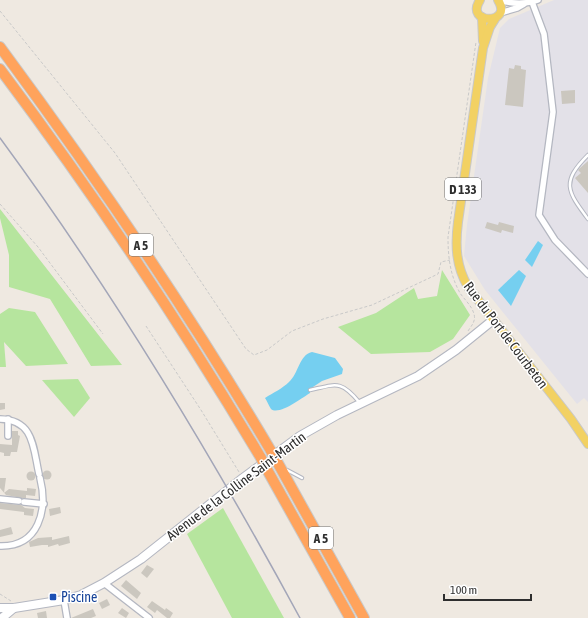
<svg xmlns="http://www.w3.org/2000/svg" width="588" height="618" font-family="'Asap Condensed',sans-serif">
<rect width="100%" height="100%" fill="#efe9e1"/>
<!-- industrial -->
<path fill="#e3e1e8" d="M554,0H588V402L584,398L577,404L485,290L464,256L467,225L488,78L500,28L509,19Z"/>
<!-- green -->
<g fill="#b6e59e">
<path d="M0,209L122,365L91,366L50,299L9,287V255L0,218Z"/>
<path d="M442,270L470,315L453,339L430,352L371,354L338,327L376,313L414,288L418,299L437,296Z"/>
<path d="M9,308L35,312L68,364L26,366L4,342L6,367H0V314Z"/>
<path d="M78,379L90,398L74,417L42,380Z"/>
<path d="M223,508L284,618H232L187,534Z"/>
</g>
<!-- water -->
<g fill="#75cff0">
<path d="M538,241L543,245L532,267L525,260Z"/>
<path d="M519,270L526,276L511,306L498,290Z"/>
<path d="M312,352L335,358L343,369L342,374L322,381L310,389V393C303,397 279,416 271,409C269,406 267,401 265,398C273,393 283,388 289,382C299,373 299,355 312,352Z"/>
</g>
<!-- building -->
<g fill="#cbc7bf">
<path d="M515,65L521,66V69L526,70L523,107L505,105L509,68L514,69Z"/>
<path d="M575,90V103L562,104L561,91Z"/>
<path d="M588,161V193L575,178L581,173L578,170L580,168Z"/>
<path d="M487,222L498,225L499,222L514,226L513,233L502,230L501,233L485,228Z"/>
<path d="M0,403H5V409L0,410Z"/>
<path d="M12,431H18V435L20,436L17,452H11L10,456H4V453L0,452V444L12,445Z"/>
<circle cx="47" cy="475" r="4.5"/>
<circle cx="31" cy="476" r="4.5"/>
<path d="M0,478H6L4,493L9,489L27,491V488L36,489L35,496L26,495V498H22L6,495L0,488Z"/>
<path d="M0,503L21,505L25,508L34,509L33,516L24,515V512L0,509Z"/>
<path d="M60,507L61,513L50,516L49,509Z"/>
<path d="M11,527L13,534L0,537V530Z"/>
<path d="M69,536L70,543L59,546L58,544L48,547V545H42L30,547L29,542L38,538L52,537V540Z"/>
<path d="M147,565L154,569L147,578L141,573Z"/>
<path d="M126,580L141,593L137,599L121,586Z"/>
<path d="M107,599L110,605L102,609L99,603Z"/>
<path d="M152,601L165,610L166,608L173,613L170,618H167L157,610L155,613L147,607Z"/>
<path d="M122,608L129,613L126,618L118,613Z"/>
<path d="M93,609L96,616L91,618H71Z"/>
<path d="M46,611L47,618H38L37,613Z"/>
</g>
<g fill="none" stroke-linecap="round" stroke-linejoin="round">
<!-- lane casing -->
<g stroke="#b4b7c1" stroke-width="4.5">
<g id="lane">
<path d="M588,155C561,182 567,191 588,219"/>
<path d="M310,390C337,384 341,380 360,403"/>
<path d="M287,470L302,478"/>
</g>
</g>
<!-- street casing -->
<g stroke="#b4b7c1" stroke-width="8">
<g id="street">
<path d="M498,0C512,4 524,5 538,0"/>
<path d="M532,2L544,34L553,112L539,215L555,240L588,274"/>
<path d="M500,13L517,8L524,4"/>
<path d="M0,419C34,420 33,447 39,474"/>
<path d="M8,436V419"/>
<path d="M0,499L19,501"/>
<path d="M24,502L44,504"/>
<path d="M0,546C39,547 48,510 40,478"/>
<path d="M104,583L149,618"/>
<path d="M64,600L67,618"/>
</g>
</g>
<!-- secondary casing -->
<g stroke="#b4b7c1" stroke-width="10">
<g id="secondary">
<path d="M0,608H14L64,600L81,595L104,583L141,559L243,478L300,436L337,415L418,376L456,350L493,320"/>
<path d="M3,617L14,608"/>
</g>
</g>
<!-- primary casing -->
<g stroke="#c9c9c9" stroke-width="10">
<g id="primary">
<path d="M480,0C464,25 514,25 498,0"/>
<path d="M482,17L483,41"/>
<path d="M495,19L490,27L483,48L458,222C455,246 456,266 468,287L571,419L588,444"/>
</g>
</g>
<!-- highway casing -->
<g stroke="#c9c9c9" stroke-width="12">
<g id="highway">
<path d="M0,47C97,178 188,311 271,451"/>
<path d="M0,69C94,194 181,324 261,458"/>
<path d="M275,458L364,618"/>
<path d="M265,466L350,618"/>
</g>
</g>
<!-- path -->
<g stroke="#c9c9c9" stroke-width="1" stroke-dasharray="3 2" stroke-linecap="butt">
<path d="M0,11L115,153L246,349L254,355L267,350L292,331L323,319L372,305L438,274L441,262L450,260"/>
<path d="M0,204L38,247L103,334"/>
<path d="M146,326L201,410L239,472"/>
<path d="M468,331C472,325 476,321 474,314C472,306 464,299 460,293C450,275 448,257 448,237L476,42"/>
<path d="M0,594L11,601"/>
</g>
<!-- lane -->
<use href="#lane" stroke="#fff" stroke-width="2.5"/>
<!-- street -->
<use href="#street" stroke="#fff" stroke-width="5.5"/>
<!-- secondary -->
<use href="#secondary" stroke="#fff" stroke-width="8"/>
<!-- primary -->
<use href="#primary" stroke="#f2d163" stroke-width="8"/>
<!-- highway -->
<use href="#highway" stroke="#ffa35c" stroke-width="10"/>
<!-- rail -->
<path stroke="#a3a6b8" stroke-width="1.5" d="M0,138C112,290 210,452 300,618"/>
<!-- highway-bridge casing -->
<g stroke="#c9c9c9" stroke-width="12" stroke-linecap="butt">
<g id="highway-bridge">
<path d="M271,451L275,458"/>
<path d="M261,458L265,466"/>
</g>
</g>
<!-- highway-bridge -->
<use href="#highway-bridge" stroke="#ffa35c" stroke-width="10"/>
</g>
<!-- markers -->
<rect fill="#1a4fb4" stroke="#fff" stroke-width="1.5" x="49" y="593" width="8" height="8" rx="2"/>
<g text-anchor="middle" dominant-baseline="central" stroke-width="3" stroke-linejoin="round" paint-order="stroke">
<!-- shield labels -->
<g fill="#fff" stroke="#6d6d6d" stroke-width="1">
<rect x="445" y="178" width="36" height="22" rx="3"/>
<rect x="129" y="234" width="24" height="22" rx="3"/>
<rect x="309" y="527" width="24" height="22" rx="3"/>
</g>
<g font-size="13" font-weight="bold" fill="#2e2e2e">
<text x="463" y="189">D 133</text>
<text x="141" y="245">A 5</text>
<text x="321" y="538">A 5</text>
</g>
<!-- street labels -->
<g font-size="14" fill="#2e2e2e" stroke="#fff">
<text transform="translate(506 335) rotate(53)">Rue du Port de Courbeton</text>
<text transform="translate(236 486) rotate(-37)">Avenue de la Colline Saint-Martin</text>
</g>
<!-- transit labels -->
<g font-size="14" fill="#164399" stroke="#fff" text-anchor="start">
<text x="61" y="597">Piscine</text>
</g>
</g>
<!-- scale -->
<path d="M444 594v6h87v-6" fill="none" stroke="#2e2e2e" stroke-width="2"/>
<text x="450" y="594" font-size="12" fill="#2e2e2e" stroke="#ffffff" stroke-width="3" paint-order="stroke">100 m</text>
</svg>
